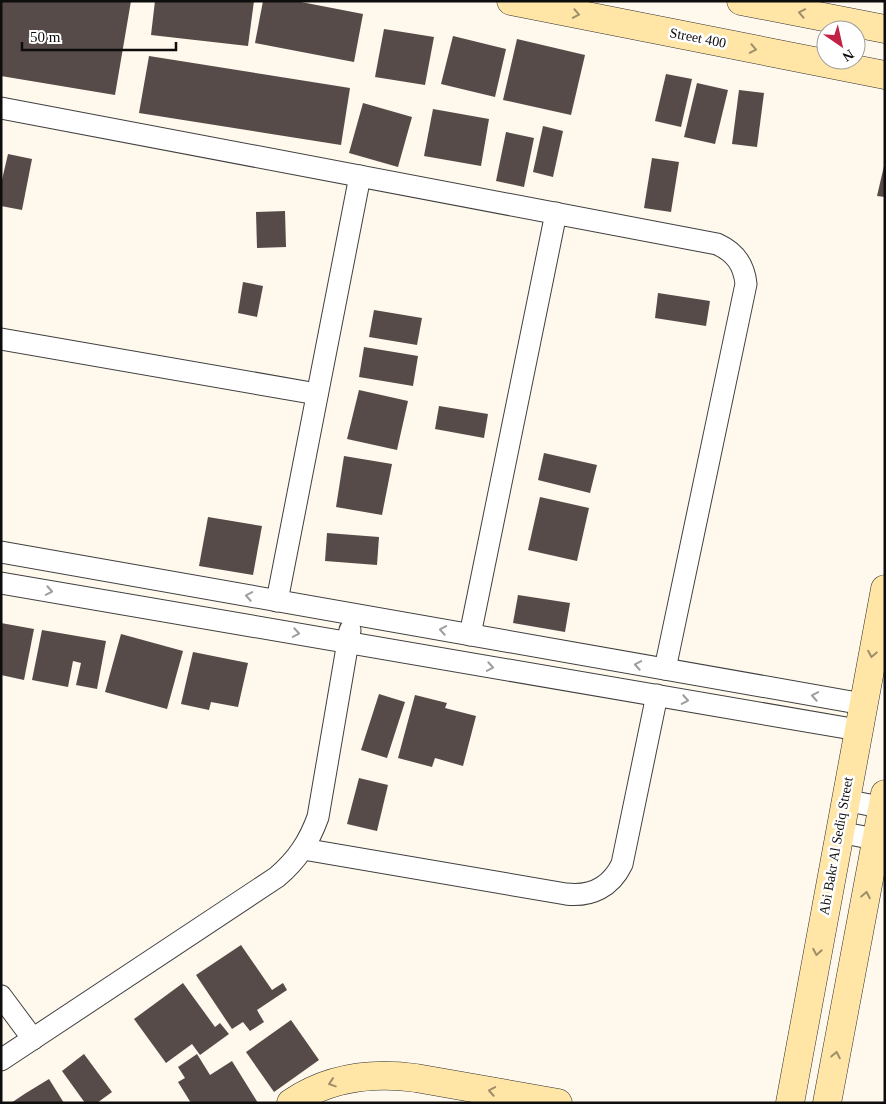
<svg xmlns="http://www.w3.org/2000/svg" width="886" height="1104" font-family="Georgia,serif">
<rect width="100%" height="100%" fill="#fff8ec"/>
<!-- building -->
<g fill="#564b49">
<path d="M1,1H131L115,95L1,76Z"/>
<path d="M155,1H254L248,46L151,35Z"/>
<path d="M263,1H296L363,14L354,62L255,43Z"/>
<path d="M384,29L434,37L425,85L375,77Z"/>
<path d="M453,36L506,49L495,97L441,84Z"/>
<path d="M517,39L585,55L571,115L503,100Z"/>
<path d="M149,56L350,88L341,145L139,113Z"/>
<path d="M666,74L692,79L681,127L655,121Z"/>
<path d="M697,83L728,90L715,144L684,137Z"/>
<path d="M739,90L764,93L757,147L732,144Z"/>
<path d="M363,103L412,117L398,167L349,153Z"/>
<path d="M433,109L489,119L481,166L424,156Z"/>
<path d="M543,126L563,131L553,177L533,172Z"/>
<path d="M506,132L534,138L524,187L496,181Z"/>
<path d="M8,154L32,159L22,210L1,206V184Z"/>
<path d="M652,158L679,162L671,212L644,208Z"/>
<path d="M884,166H885V197L877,196Z"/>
<path d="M285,211L286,247L257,248L256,212Z"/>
<path d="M243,282L263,286L257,317L238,313Z"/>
<path d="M658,293L710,301L706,326L655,318Z"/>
<path d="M374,310L422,318L417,345L369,337Z"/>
<path d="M364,347L418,356L413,386L359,377Z"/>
<path d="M359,390L408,401L397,450L347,439Z"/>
<path d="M439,406L488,414L484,438L435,429Z"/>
<path d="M544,453L597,465L590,493L538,480Z"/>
<path d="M344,456L392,464L382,515L336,507Z"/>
<path d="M540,497L589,508L577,561L528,550Z"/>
<path d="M208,517L262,526L253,575L199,566Z"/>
<path d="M327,533L379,537L377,565L325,561Z"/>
<path d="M518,595L570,603L565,632L513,623Z"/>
<path d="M1,623L34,629L24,680L1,675Z"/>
<path d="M42,630L106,641L97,689L76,685L81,663L73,661L68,687L32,680Z"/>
<path d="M121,634L183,651L167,709L105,692Z"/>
<path d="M193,652L248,663L238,707L211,702L209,710L181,704Z"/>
<path d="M379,694L405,702L387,758L361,750Z"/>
<path d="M415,695L447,703L445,708L476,716L463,766L435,758L432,767L398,758Z"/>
<path d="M359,778L388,785L377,831L347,824Z"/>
<path d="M241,945L272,990L283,983L287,990L257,1010L264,1022L250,1031L243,1022L232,1029L196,975Z"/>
<path d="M183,983L215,1027L220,1023L229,1034L200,1055L192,1044L166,1063L134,1019Z"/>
<path d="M291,1020L319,1060L274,1092L246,1052Z"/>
<path d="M84,1054L112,1092L97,1103H85L62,1071Z"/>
<path d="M197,1054L210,1075L232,1061L258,1103H191L178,1082L185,1078L178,1067Z"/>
<path d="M49,1079L64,1103H11L26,1093Z"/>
</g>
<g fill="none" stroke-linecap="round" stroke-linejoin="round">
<!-- street casing -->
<g stroke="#404040" stroke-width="23">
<g id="street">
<path d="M1,108L717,244C735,252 744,264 746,284L665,669"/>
<path d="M1,339L317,394"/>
<path d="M1,552L863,704"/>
<path d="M1,583L858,730"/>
<path d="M277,601L360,176"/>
<path d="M470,635L556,213"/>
<path d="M844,800L885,808"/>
<path d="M839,832L885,841"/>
<path d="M303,849L566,894C591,897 611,887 622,864L657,695"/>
<path d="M1,996L33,1039"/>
<path d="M1,1060L277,877C297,860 309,842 318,817L350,630"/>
</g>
</g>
<!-- secondary casing -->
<g stroke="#2f2f2f" stroke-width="29">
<g id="secondary">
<path d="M511,1L885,75"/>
<path d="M741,1L885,29"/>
<path d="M291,1103C329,1077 371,1072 416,1078L558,1103"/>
<path d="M790,1103L885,589"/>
<path d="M827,1103L885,794"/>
</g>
</g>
<!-- street -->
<use href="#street" stroke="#fff" stroke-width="21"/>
<!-- secondary -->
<use href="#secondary" stroke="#ffe6a7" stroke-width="28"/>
</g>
<!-- one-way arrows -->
<defs><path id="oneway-chevron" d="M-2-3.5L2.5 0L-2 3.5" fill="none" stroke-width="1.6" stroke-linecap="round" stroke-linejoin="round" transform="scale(1.25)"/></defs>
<g stroke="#9e8f69">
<use href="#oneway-chevron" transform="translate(802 13) rotate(-169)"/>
<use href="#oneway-chevron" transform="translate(576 14) rotate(11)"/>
<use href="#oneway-chevron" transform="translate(753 49) rotate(11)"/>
<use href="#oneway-chevron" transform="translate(872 654) rotate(101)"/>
<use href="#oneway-chevron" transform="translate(866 895) rotate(-79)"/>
<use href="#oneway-chevron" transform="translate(817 952) rotate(100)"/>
<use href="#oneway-chevron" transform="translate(836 1055) rotate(-79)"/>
<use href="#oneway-chevron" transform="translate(332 1083) rotate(162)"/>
<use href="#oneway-chevron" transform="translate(492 1091) rotate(-170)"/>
</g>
<g stroke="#9e9e9e">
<use href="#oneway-chevron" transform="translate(49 591) rotate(10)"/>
<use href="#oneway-chevron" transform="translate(249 596) rotate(-170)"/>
<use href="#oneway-chevron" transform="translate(443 630) rotate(-170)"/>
<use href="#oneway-chevron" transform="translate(296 633) rotate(10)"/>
<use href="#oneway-chevron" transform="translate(638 665) rotate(-170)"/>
<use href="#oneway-chevron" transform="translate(490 667) rotate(10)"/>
<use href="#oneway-chevron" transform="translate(815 696) rotate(-170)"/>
<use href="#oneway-chevron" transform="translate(685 700) rotate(10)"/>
</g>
<g text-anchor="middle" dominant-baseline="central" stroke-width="5" stroke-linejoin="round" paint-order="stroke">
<!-- street labels -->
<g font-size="14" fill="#0d0d0d" stroke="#fff">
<text transform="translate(698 38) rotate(11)">Street 400</text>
<text transform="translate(836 846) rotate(-80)">Abi Bakr Al Sediq Street</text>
</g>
</g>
<!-- border -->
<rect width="886" height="1104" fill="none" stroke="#0d0d0d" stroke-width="5"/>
<!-- north arrow -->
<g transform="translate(841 45) rotate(146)"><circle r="24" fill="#ffffff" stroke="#9e9e9e"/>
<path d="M0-4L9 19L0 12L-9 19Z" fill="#c02144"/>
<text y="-8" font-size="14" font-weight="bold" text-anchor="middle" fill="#0d0d0d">N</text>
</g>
<!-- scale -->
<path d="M22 42v8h154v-8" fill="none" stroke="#0d0d0d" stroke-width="2.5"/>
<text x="30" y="42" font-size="15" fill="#0d0d0d" stroke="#ffffff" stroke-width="4" paint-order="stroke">50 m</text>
</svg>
